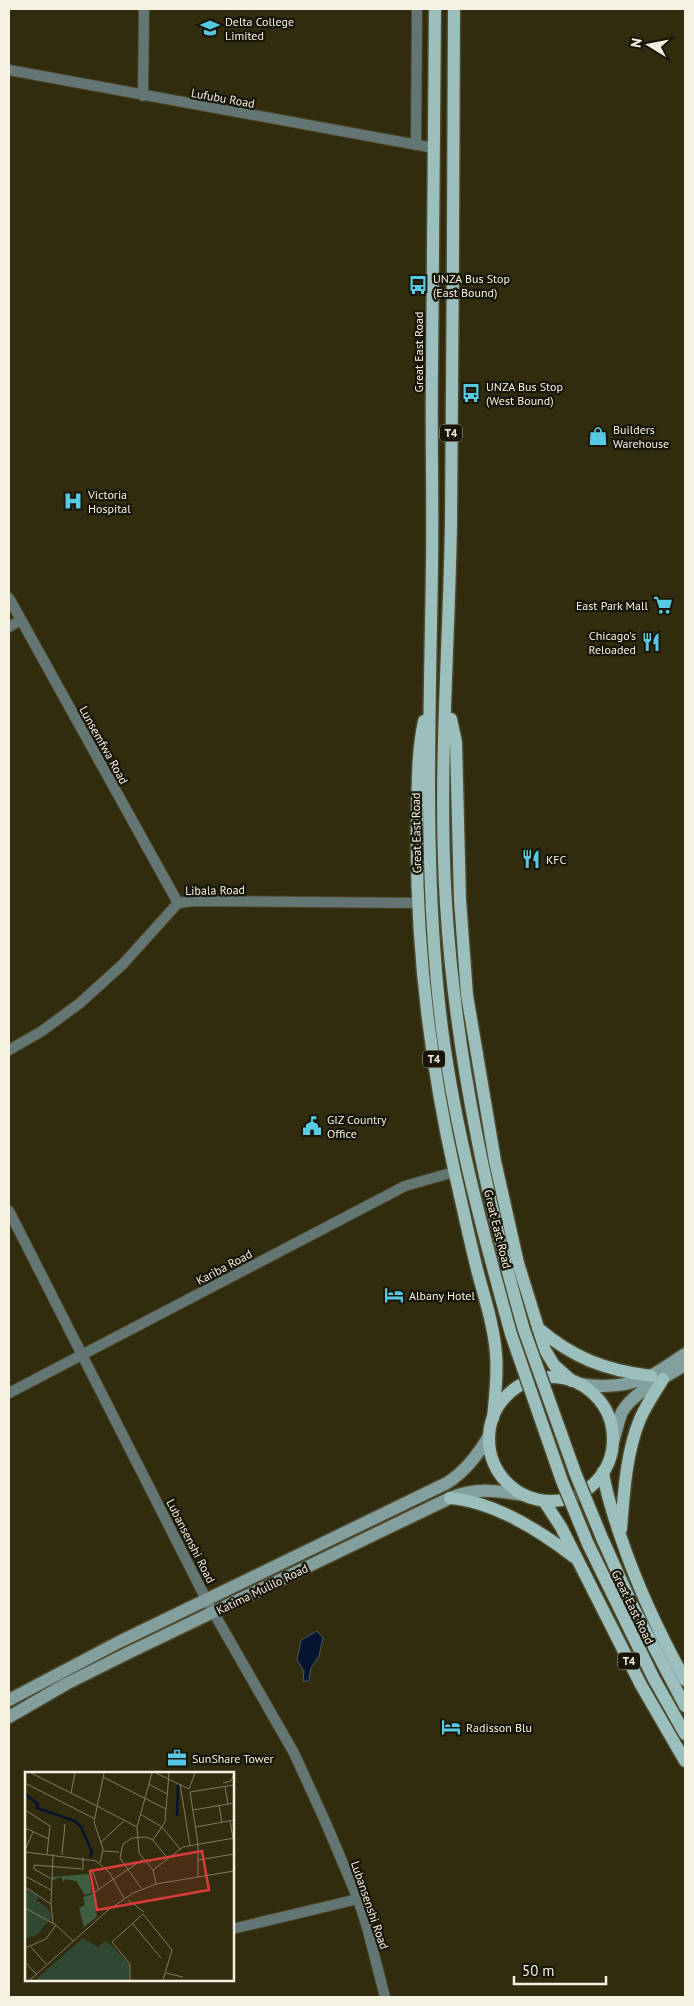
<svg xmlns="http://www.w3.org/2000/svg" width="694" height="2006" font-family="'PT Sans',sans-serif">
<rect width="100%" height="100%" fill="#322c0e"/>
<!-- water -->
<path fill="#03152f" stroke="#4c5764" d="M317,1631L323,1638L319,1656L311,1668L309,1681H303L304,1671L297,1660L301,1640Z"/>
<g fill="none" stroke-linecap="round" stroke-linejoin="round">
<!-- street casing -->
<g stroke="#4d482c" stroke-width="12">
<g id="street">
<path d="M9,70L434,148"/>
<path d="M143,96L144,9"/>
<path d="M416,145L417,9"/>
<path d="M9,598L178,903"/>
<path d="M9,627L21,620"/>
<path d="M9,1050L42,1031L80,1003L123,964L178,903L194,901L418,903"/>
<path d="M9,1211L207,1601L294,1753L325,1821L358,1899L367,1927L385,1997"/>
<path d="M9,1393L405,1186L454,1172"/>
<path d="M232,1929L358,1899"/>
</g>
</g>
<!-- secondary casing -->
<g stroke="#4d482c" stroke-width="15">
<g id="secondary">
<path d="M580,1384C602,1388 632,1386 652,1375C664,1369 674,1361 685,1354"/>
<path d="M613,1442C616,1433 618,1421 622,1412C633,1392 666,1377 685,1365"/>
<path d="M9,1700L119,1642L447,1483C466,1471 478,1455 489,1436"/>
<path d="M9,1717L66,1684L126,1654L450,1498C477,1487 497,1491 524,1495"/>
</g>
</g>
<!-- primary casing -->
<g stroke="#4d482c" stroke-width="15">
<g id="primary">
<path d="M435,9C435,129 433,250 432,371C431,435 433,500 432,565C430,708 424,851 438,993C449,1108 480,1222 511,1334"/>
<path d="M454,9C453,180 453,352 451,523C449,650 438,777 446,904C455,1049 484,1191 524,1330"/>
<path d="M451,719L456,742L460,900L467,995L495,1161L518,1263L545,1350L554,1365L572,1381"/>
<path d="M424,721C417,753 418,786 417,818C415,937 429,1058 455,1174C463,1208 470,1243 479,1277C486,1302 494,1328 496,1354C498,1375 495,1396 493,1418"/>
<path d="M538,1328C573,1358 605,1370 651,1376"/>
<circle cx="551" cy="1439" r="62"/>
<path d="M603,1472C606,1494 613,1514 620,1535C637,1586 659,1633 685,1680"/>
<path d="M450,1498C495,1502 539,1530 574,1557"/>
<path d="M544,1501L561,1527L641,1685L685,1761"/>
<path d="M621,1529C624,1492 626,1453 640,1419C646,1405 655,1392 663,1379"/>
<path d="M602,1538L633,1607L685,1706"/>
<path d="M588,1544L654,1679L685,1734"/>
</g>
</g>
<!-- street -->
<use href="#street" stroke="#647674" stroke-width="10"/>
<!-- secondary -->
<use href="#secondary" stroke="#839f9d" stroke-width="12"/>
<!-- primary -->
<use href="#primary" stroke="#9abfbc" stroke-width="12"/>
<!-- primary-bridge casing -->
<g stroke="#4d482c" stroke-width="15" stroke-linecap="butt">
<g id="primary-bridge">
<path d="M524,1330L576,1475L602,1538"/>
<path d="M511,1334L562,1481L588,1544"/>
</g>
</g>
<!-- primary-bridge -->
<use href="#primary-bridge" stroke="#9abfbc" stroke-width="12"/>
</g>
<!-- icons -->
<defs>
<g id="university-bare" transform="scale(1.5)"><path d="M0-5L7-2L0 1L-7-2ZM-4 1L0 2.5L4 1V4Q0 6-4 4Z" fill="#57c9e3" stroke="#171408" stroke-width="2.5" paint-order="stroke"/></g>
<g id="bus-bare" transform="scale(1.5)"><path d="M-5-6H5V4H4V6H2V4H-2V6H-4V4H-5ZM-3.5-4V0h7V-4ZM-3.5 1.2v1.5H-2V1.2ZM2 1.2v1.5H3.5V1.2Z" fill="#57c9e3" stroke="#171408" stroke-width="2.5" paint-order="stroke"/></g>
<g id="shop-bare" transform="scale(1.5)"><path d="M-5-2.5h2.3a2.7 3.5 0 0 1 5.4 0H5L5.5 6h-11ZM-1.5-2.5h3a1.5 2.3 0 0 0-3 0Z" fill="#57c9e3" stroke="#171408" stroke-width="2.5" paint-order="stroke"/></g>
<g id="hospital-bare" transform="scale(1.5)"><path d="M-5-5h3v3.5h4V-5h3V5h-3V1.5h-4V5h-3Z" fill="#57c9e3" stroke="#171408" stroke-width="2.5" paint-order="stroke"/></g>
<g id="supermarket-bare" transform="scale(1.5)"><path d="M-6-5.5h2.5l.6 2H6L4.5 2H-2.5L-4.4-4H-6ZM-1.5 3.2a1.3 1.3 0 1 0 .1 0ZM3 3.2a1.3 1.3 0 1 0 .1 0Z" fill="#57c9e3" stroke="#171408" stroke-width="2.5" paint-order="stroke"/></g>
<g id="restaurant-bare" transform="scale(1.5)"><path d="M-5-6h1v4h1v-4h1v4h1v-4h1v5L-1.5 .5V6h-2V.5L-5-1ZM5-6V6H3V1.5H1.5Q1.5-4 5-6Z" fill="#57c9e3" stroke="#171408" stroke-width="2.5" paint-order="stroke"/></g>
<g id="civic-bare" transform="scale(1.5)"><path d="M-.6-6.5H3V-4.5H.6V-3L4-1V1h2V6H-6V1h2V-1L-.6-3ZM-1.2 2.5V6h2.4V2.5Z" fill="#57c9e3" stroke="#171408" stroke-width="2.5" paint-order="stroke"/></g>
<g id="hotel-bare" transform="scale(1.5)"><path d="M-6-4.5h1.5V1H6V5H4.5V3h-9V5H-6ZM-4 0a1.8 1.8 0 1 1 3.6 0ZM.5 0V-2.5h3Q6-2.5 6 0Z" fill="#57c9e3" stroke="#171408" stroke-width="2.5" paint-order="stroke"/></g>
<g id="office-bare" transform="scale(1.5)"><path d="M-6-3h4V-5.5h4V-3h4V5H-6ZM-1-4.5V-3h2v-1.5ZM-6 0V1H6V0Z" fill="#57c9e3" stroke="#171408" stroke-width="2.5" paint-order="stroke"/></g>
</defs>
<g fill-rule="evenodd">
<use href="#university-bare" x="210" y="28"/>
<use href="#bus-bare" x="418" y="285"/>
<use href="#bus-bare" x="471" y="393"/>
<use href="#shop-bare" x="598" y="436"/>
<use href="#hospital-bare" x="73" y="501"/>
<use href="#supermarket-bare" x="663" y="605"/>
<use href="#restaurant-bare" x="651" y="642"/>
<use href="#restaurant-bare" x="531" y="859"/>
<use href="#civic-bare" x="312" y="1126"/>
<use href="#hotel-bare" x="394" y="1295"/>
<use href="#hotel-bare" x="451" y="1727"/>
<use href="#office-bare" x="177" y="1758"/>
</g>
<g text-anchor="middle" dominant-baseline="central" stroke-width="4.5" stroke-linejoin="round" paint-order="stroke">
<!-- shield labels -->
<g fill="#171408" stroke="#b3afa0" stroke-width="1">
<rect x="440" y="424.5" width="22" height="17" rx="4"/>
<rect x="423" y="1050.5" width="22" height="17" rx="4"/>
<rect x="618" y="1652.5" width="22" height="17" rx="4"/>
</g>
<g font-size="11" font-weight="bold" fill="#f6f2e1">
<text x="451" y="433">T4</text>
<text x="434" y="1059">T4</text>
<text x="629" y="1661">T4</text>
</g>
<!-- poi labels -->
<g font-size="12" fill="#f6f2e1" stroke="#171408" text-anchor="start">
<text x="225" y="21">Delta College<tspan x="225" dy="14">Limited</tspan></text>
<text x="433" y="278">UNZA Bus Stop<tspan x="433" dy="14">(East Bound)</tspan></text>
<text x="486" y="386">UNZA Bus Stop<tspan x="486" dy="14">(West Bound)</tspan></text>
<text x="613" y="429">Builders<tspan x="613" dy="14">Warehouse</tspan></text>
<text x="88" y="494">Victoria<tspan x="88" dy="14">Hospital</tspan></text>
<text x="648" y="605" text-anchor="end">East Park Mall</text>
<text x="636" y="635" text-anchor="end">Chicago's<tspan x="636" dy="14">Reloaded</tspan></text>
<text x="546" y="859">KFC</text>
<text x="327" y="1119">GIZ Country<tspan x="327" dy="14">Office</tspan></text>
<text x="409" y="1295">Albany Hotel</text>
<text x="466" y="1727">Radisson Blu</text>
<text x="192" y="1758">SunShare Tower</text>
</g>
<!-- street labels -->
<g font-size="12" fill="#f6f2e1" stroke="#171408">
<text transform="translate(223 98) rotate(10)">Lufubu Road</text>
<text transform="translate(418 352) rotate(-90)">Great East Road</text>
<text transform="translate(104 745) rotate(61)">Lunsemfwa Road</text>
<text transform="translate(416 833) rotate(-91)">Great East Road</text>
<text transform="translate(215 890) rotate(-1)">Libala Road</text>
<text transform="translate(498 1229) rotate(76)">Great East Road</text>
<text transform="translate(224 1267) rotate(-28)">Kariba Road</text>
<text transform="translate(191 1541) rotate(63)">Lubansenshi Road</text>
<text transform="translate(262 1589) rotate(-26)">Katima Mulilo Road</text>
<text transform="translate(633 1607) rotate(64)">Great East Road</text>
<text transform="translate(370 1905) rotate(71)">Lubansenshi Road</text>
</g>
</g>
<!-- overview -->
<g transform="translate(25 1772)">
<rect width="209" height="209" fill="#322c0e"/>
<path d="M64,102L67,121L60,123L51,109L40,107L38,110L36,105L26,109V105ZM68,122L72,145L59,155L54,136L60,133L58,125Z" fill="#3e5e42"/>
<path d="M0,116L13,124L12,129L23,136L27,145L12,163L0,167ZM58,166L73,175L80,169L85,172L105,193L104,208H10Z" fill="#304833"/>
<path fill="none" stroke="#03152f" stroke-width="2.5" d="M0,22L13,32L12,36L50,49L56,55L67,80L65,85M152,44L153,13"/>
<path fill="none" stroke="#807b62" stroke-width="1" d="M6,1L72,34M127,1L112,55L114,81L128,98L131,112M131,1L164,17L170,1M78,5L141,37M0,11L70,47M198,11L206,9L209,2M124,12L142,22M155,12L165,74M200,15L203,32M46,21L50,1M72,34L112,55M194,34L197,50M0,38L25,54L22,82M168,38L209,31M115,42L137,55L155,77M205,49L208,66M171,55L209,48M0,56L24,67M128,68L140,50L144,1M76,70L99,49M0,78L8,60M78,79L94,80M0,80L71,89L84,100L99,126M37,83L40,52M173,88L209,82M75,91L78,77L69,50L79,1M128,98L158,75L209,66M68,100L74,118M0,104L26,118M173,105V72L165,20L209,13M25,106L9,97V93L58,97V85M0,115L26,132L28,151M116,116L95,86L98,72L107,66L121,65L128,68L143,87M68,121L117,88M103,128L119,140M26,132L28,82M0,136L31,153L48,169M118,142L147,178L138,208M107,151L136,186M6,175L21,192M0,176L21,167L31,153M0,190L12,203M141,201L158,205M5,208L82,139L108,121L131,112L209,99M105,208V192L87,170L118,142"/>
<path fill="#d93c3a" fill-opacity="0.15" stroke="#d93c3a" stroke-width="2.5" d="M177,79L184,118L72,138L65,99Z"/>
<rect width="209" height="209" fill="none" stroke="#f6f2e1" stroke-width="2.5"/>
</g>
<!-- border -->
<rect width="694" height="2006" fill="none" stroke="#f6f2e1" stroke-width="20"/>
<!-- north arrow -->
<g transform="translate(649 45) rotate(280)" stroke="#171408" stroke-width="4" paint-order="stroke">
<path d="M0-4L9 19L0 12L-9 19Z" fill="#f6f2e1"/>
<text y="-8" font-size="14" font-weight="bold" text-anchor="middle" fill="#f6f2e1">N</text>
</g>
<!-- scale -->
<path d="M514 1976v8h92v-8" fill="none" stroke="#f6f2e1" stroke-width="2.5"/>
<text x="522" y="1976" font-size="15" fill="#f6f2e1" stroke="#171408" stroke-width="4" paint-order="stroke">50 m</text>
</svg>
